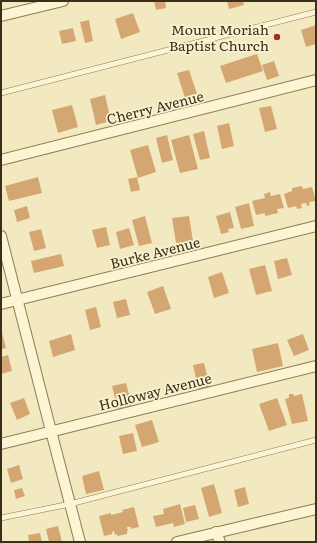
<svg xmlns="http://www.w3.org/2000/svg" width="317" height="543" font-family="Literata,serif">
<rect width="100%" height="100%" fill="#f2e9c0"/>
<!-- building -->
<g fill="#d4a772">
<path d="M154,1H165L166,8L156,10Z"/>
<path d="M227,1H243L244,5L229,9Z"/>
<path d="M133,13L140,32L121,39L115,19Z"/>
<path d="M89,20L93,41L85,43L80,22Z"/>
<path d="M316,25V44L306,47L301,30Z"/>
<path d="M73,28L76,41L62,44L59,31Z"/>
<path d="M257,54L263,71L226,83L220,66Z"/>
<path d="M274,61L279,76L267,80L262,65Z"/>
<path d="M189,70L197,94L185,98L177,73Z"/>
<path d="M105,95L111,121L96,125L90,99Z"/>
<path d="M72,105L78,127L58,133L52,110Z"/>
<path d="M271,106L277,129L265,132L259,108Z"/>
<path d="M229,123L234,146L222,149L217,126Z"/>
<path d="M204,131L210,158L200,160L193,134Z"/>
<path d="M167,135L173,160L162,163L156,138Z"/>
<path d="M189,135L198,169L180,173L171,140Z"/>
<path d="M148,145L156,172L138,178L130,150Z"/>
<path d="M38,177L42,193L9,201L5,186Z"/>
<path d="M137,177L140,190L131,192L128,179Z"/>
<path d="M302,186L303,189L312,187L316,201L309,202L310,205L307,206L306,203L301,204L302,208L297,209L296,206L288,208L284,194L292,191V188Z"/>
<path d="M270,192L271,196L280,194L284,208L277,209L278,213L265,216V213L256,215L252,201L265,198L264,194Z"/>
<path d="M249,203L254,226L241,229L235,207Z"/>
<path d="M27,206L30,218L17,222L14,210Z"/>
<path d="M230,212L234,228L228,229L229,232L221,234L216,216Z"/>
<path d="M145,216L152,243L139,246L132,220Z"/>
<path d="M189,216L193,241L176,243L172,218Z"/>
<path d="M106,227L110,245L97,248L92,230Z"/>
<path d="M129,228L134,245L120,249L116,232Z"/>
<path d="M41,229L46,248L34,251L29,232Z"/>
<path d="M61,254L64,266L34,273L31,261Z"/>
<path d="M287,258L292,275L278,279L274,261Z"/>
<path d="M265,265L272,291L256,295L249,269Z"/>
<path d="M222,272L229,293L214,298L208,277Z"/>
<path d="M163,286L171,309L155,314L147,292Z"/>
<path d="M126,299L130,315L117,318L113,302Z"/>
<path d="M96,307L101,327L90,330L85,310Z"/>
<path d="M1,329L6,348L1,349Z"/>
<path d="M71,334L75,350L53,357L49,341Z"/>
<path d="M303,334L309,350L294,356L287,340Z"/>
<path d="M278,343L283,366L257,372L252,349Z"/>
<path d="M8,355L12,371L1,374V357Z"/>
<path d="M204,363L211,390L199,392L193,365Z"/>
<path d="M126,383L132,406L118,410L112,386Z"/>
<path d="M289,394H293L294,396L302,394L308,421L292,424L285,399L289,398Z"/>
<path d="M24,398L30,414L17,420L10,403Z"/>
<path d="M277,398L287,425L269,431L259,404Z"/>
<path d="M152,420L159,442L142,447L135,425Z"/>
<path d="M133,433L137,451L123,454L119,436Z"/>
<path d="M19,465L23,479L11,483L7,469Z"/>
<path d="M99,471L104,490L86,494L82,476Z"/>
<path d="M214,484L222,513L209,517L201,488Z"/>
<path d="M245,487L249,504L238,507L234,490Z"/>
<path d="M22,488L25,496L16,499L14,490Z"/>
<path d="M180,504L185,524L174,527L173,523L156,527L153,516L164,514L163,509Z"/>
<path d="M195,505L199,519L186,522L183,508Z"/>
<path d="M134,507L139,527L131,529V527H127L128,531H127V534L117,536V534L115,535L114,531L112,532V534L104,536L99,516L111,513V515L123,512L122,510Z"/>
<path d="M58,526L62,542H49L46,529Z"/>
<path d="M40,533L42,542H29L28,535Z"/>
</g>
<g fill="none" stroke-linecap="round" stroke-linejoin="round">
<!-- lane casing -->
<g stroke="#8d7a56" stroke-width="6">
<g id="lane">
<path d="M1,93L316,12"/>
<path d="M1,518L70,504L316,440"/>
</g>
</g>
<!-- street casing -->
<g stroke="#8d7a56" stroke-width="12">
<g id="street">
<path d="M1,16L63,1"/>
<path d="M1,160L316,80"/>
<path d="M1,236L51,431L80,542"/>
<path d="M1,304L316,226"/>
<path d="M1,444L316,366"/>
<path d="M216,532L220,542"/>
<path d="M177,542L316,509"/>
</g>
</g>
<!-- lane -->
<use href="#lane" stroke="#fcf5d4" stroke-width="5"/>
<!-- street -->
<use href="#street" stroke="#fcf5d4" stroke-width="10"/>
</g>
<!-- markers -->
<circle fill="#a22f20" stroke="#f9f2d0" stroke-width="1.5" cx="277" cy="37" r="4"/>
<g text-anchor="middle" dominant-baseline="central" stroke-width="3.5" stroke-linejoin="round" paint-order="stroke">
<!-- poi labels -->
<g font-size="14" fill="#3b2f1c" stroke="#f9f2d0" text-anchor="end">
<text x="269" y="29">Mount Moriah<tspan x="269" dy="16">Baptist Church</tspan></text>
</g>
<!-- street labels -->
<g font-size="14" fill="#3b2f1c" stroke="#f9f2d0">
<text transform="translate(155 107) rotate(-14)">Cherry Avenue</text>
<text transform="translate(155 252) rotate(-14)">Burke Avenue</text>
<text transform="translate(155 391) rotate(-14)">Holloway Avenue</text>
</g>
</g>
<!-- border -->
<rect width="317" height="543" fill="none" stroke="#3b2f1c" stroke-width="4"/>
</svg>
